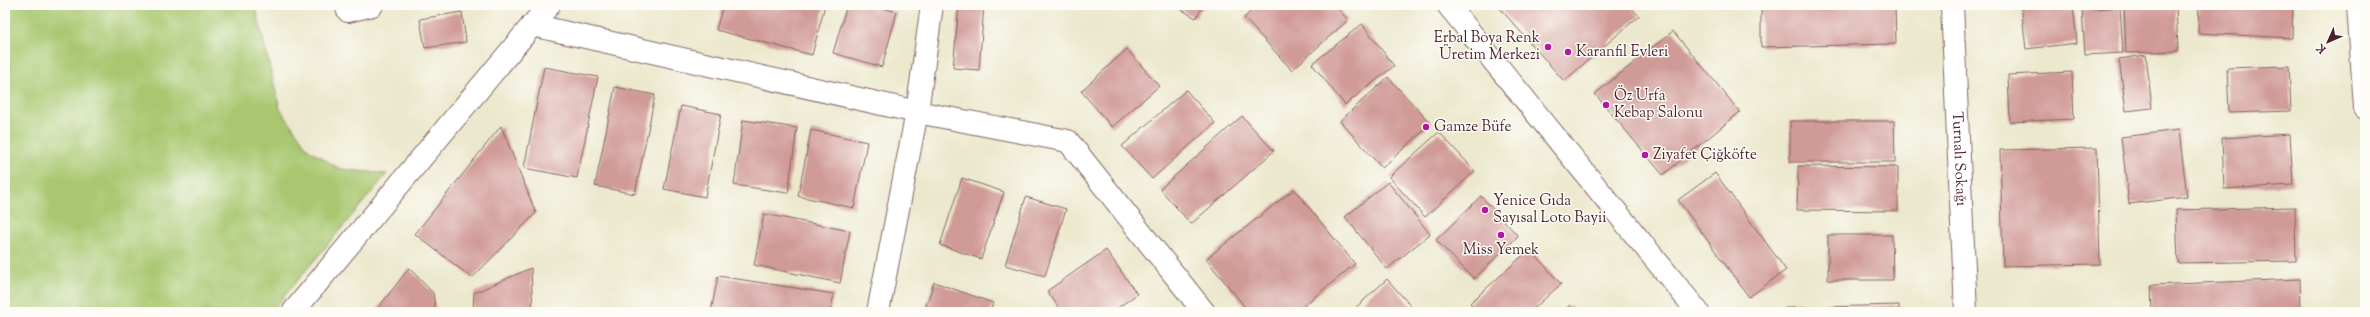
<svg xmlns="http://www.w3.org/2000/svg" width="2370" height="317" font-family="'Sorts Mill Goudy',serif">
<rect width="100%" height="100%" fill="#fdfcf7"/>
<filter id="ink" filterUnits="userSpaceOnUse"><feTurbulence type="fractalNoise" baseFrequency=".025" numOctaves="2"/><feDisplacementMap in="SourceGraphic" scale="8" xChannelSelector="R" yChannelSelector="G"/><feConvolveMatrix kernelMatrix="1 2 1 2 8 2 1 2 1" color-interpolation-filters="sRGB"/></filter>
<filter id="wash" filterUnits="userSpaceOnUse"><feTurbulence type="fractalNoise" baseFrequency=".012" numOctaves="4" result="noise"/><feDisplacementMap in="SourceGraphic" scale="16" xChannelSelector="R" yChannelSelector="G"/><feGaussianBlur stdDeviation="0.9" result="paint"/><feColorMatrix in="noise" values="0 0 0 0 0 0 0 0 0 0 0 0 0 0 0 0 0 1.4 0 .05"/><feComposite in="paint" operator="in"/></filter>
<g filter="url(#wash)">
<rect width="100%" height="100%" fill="#ece8cd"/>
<!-- green -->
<path fill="#a8c76f" stroke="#79734d" d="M5,5H255L280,109L308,149L340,169L387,174L271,312H5Z"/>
<g id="blocks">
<!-- building -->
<g fill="#d09a96">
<path d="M723,5H825L812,55L716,30Z"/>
<path d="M847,5H872L897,12L882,67L833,53Z"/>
<path d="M959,5H984L979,70L953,68Z"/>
<path d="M1173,5H1204L1196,18Z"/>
<path d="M1258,5H1335L1348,20L1292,70L1244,18Z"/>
<path d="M1497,5H1629L1639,16L1564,81Z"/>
<path d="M1761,5H1895L1896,44L1761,47Z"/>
<path d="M2021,5H2073L2077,43L2026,49Z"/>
<path d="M2124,5H2176L2178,51L2126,53Z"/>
<path d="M2199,5H2293L2292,38L2198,33Z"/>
<path d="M2120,7L2123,53L2085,55L2082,10Z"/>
<path d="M462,12L466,42L425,48L420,19Z"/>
<path d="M1362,24L1394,66L1345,105L1312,64Z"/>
<path d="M1673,31L1740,112L1663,175L1595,94Z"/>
<path d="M1127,49L1159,86L1112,127L1081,91Z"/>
<path d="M2146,55L2152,108L2126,111L2119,59Z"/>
<path d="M2289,66L2291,111L2229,113L2227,68Z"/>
<path d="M544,67L598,77L577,178L524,168Z"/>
<path d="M2072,72L2074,119L2010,122L2008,75Z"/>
<path d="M1388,77L1431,124L1382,168L1340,121Z"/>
<path d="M615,87L655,95L635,194L595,186Z"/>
<path d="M1186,90L1215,123L1152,179L1122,146Z"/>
<path d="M681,106L721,114L705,197L664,189Z"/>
<path d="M1242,116L1274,151L1191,224L1160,189Z"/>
<path d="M743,120L797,128L788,193L734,185Z"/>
<path d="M1790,121H1894L1895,162H1790Z"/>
<path d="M501,126L536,213L472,278L415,234Z"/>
<path d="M811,130L867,142L854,208L798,196Z"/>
<path d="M2179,130L2187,197L2129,204L2121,137Z"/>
<path d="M1439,132L1475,171L1425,217L1389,177Z"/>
<path d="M2290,134L2293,185L2224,189L2222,138Z"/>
<path d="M2097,148L2100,264L2003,266L2000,150Z"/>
<path d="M1798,166L1898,167V211L1797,210Z"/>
<path d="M1715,173L1786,270L1749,297L1678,200Z"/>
<path d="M962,178L1004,192L981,259L940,245Z"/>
<path d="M1388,182L1430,234L1387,269L1345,217Z"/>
<path d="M1294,189L1355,264L1296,312H1249L1206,259Z"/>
<path d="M1481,196L1518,236L1474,279L1436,240Z"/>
<path d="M1026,197L1066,209L1045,276L1005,265Z"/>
<path d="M2295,207L2296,261L2178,263L2176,210Z"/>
<path d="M764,214L850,231L840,283L754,265Z"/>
<path d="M1828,235H1892L1893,280H1828Z"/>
<path d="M1530,249L1561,284L1530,312H1478L1470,303Z"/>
<path d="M1106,250L1137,294L1112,312H1062L1047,291Z"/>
<path d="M409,268L433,293L436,312H375Z"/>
<path d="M531,268L533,312H473L474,293Z"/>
<path d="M718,276L834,294L830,312H711Z"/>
<path d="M1387,279L1416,312H1351Z"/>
<path d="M2300,279L2301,312H2152L2151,285Z"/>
<path d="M934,282L993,303L990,312H924Z"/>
<path d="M1570,305L1577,312H1562Z"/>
<path d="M1899,305V312H1781L1785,308Z"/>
</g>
</g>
</g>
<g filter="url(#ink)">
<use href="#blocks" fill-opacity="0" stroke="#836564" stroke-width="1"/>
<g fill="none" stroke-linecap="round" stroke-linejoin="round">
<!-- minor casing -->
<g stroke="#836564" stroke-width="24">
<g id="minor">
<path d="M346,5L348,11L372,5"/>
<path d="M1448,5L1698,312"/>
<path id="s1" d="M1952,5L1966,312"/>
<path d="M2358,5L2365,108"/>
<path d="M532,25L917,112L1068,141L1204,312"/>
<path d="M293,312L549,5"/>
<path d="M878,312L917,112L932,5"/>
</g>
</g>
<!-- minor -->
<use href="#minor" stroke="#fff" stroke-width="22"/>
</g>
</g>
<!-- markers -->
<g fill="#b5179e" stroke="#fdfcf7" stroke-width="1.5">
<circle cx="1548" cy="47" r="4"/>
<circle cx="1568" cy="52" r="4"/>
<circle cx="1606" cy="105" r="4"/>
<circle cx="1426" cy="127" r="4"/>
<circle cx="1645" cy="155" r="4"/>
<circle cx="1485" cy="210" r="4"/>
<circle cx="1501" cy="235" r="4"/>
</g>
<g text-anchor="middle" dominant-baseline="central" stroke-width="3" stroke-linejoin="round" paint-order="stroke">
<!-- poi labels -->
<g font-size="15" fill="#4a1f2b" stroke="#fdfcf7" text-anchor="start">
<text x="1540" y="38" text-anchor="end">Erbal Boya Renk<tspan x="1540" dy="17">Üretim Merkezi</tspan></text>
<text x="1576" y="52">Karanfil Evleri</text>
<text x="1614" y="96">Öz Urfa<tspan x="1614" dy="17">Kebap Salonu</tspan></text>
<text x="1434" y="127">Gamze Büfe</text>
<text x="1653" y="155">Ziyafet Çiğköfte</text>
<text x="1493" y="201">Yenice Gıda<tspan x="1493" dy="17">Sayısal Loto Bayii</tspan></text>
<text x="1501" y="250" text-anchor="middle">Miss Yemek</text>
</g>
<!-- street labels -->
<g font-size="15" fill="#4a1f2b" stroke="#fdfcf7">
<text stroke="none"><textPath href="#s1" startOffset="154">Turnalı Sokağı</textPath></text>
</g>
</g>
<!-- margin -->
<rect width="2370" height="317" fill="none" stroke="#fdfcf7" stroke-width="20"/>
<!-- north arrow -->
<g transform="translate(2328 42) rotate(225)" stroke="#fdfcf7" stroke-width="3" paint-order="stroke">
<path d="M0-3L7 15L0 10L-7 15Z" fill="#4a1f2b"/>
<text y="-6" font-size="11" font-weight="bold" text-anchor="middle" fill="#4a1f2b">K</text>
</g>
</svg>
